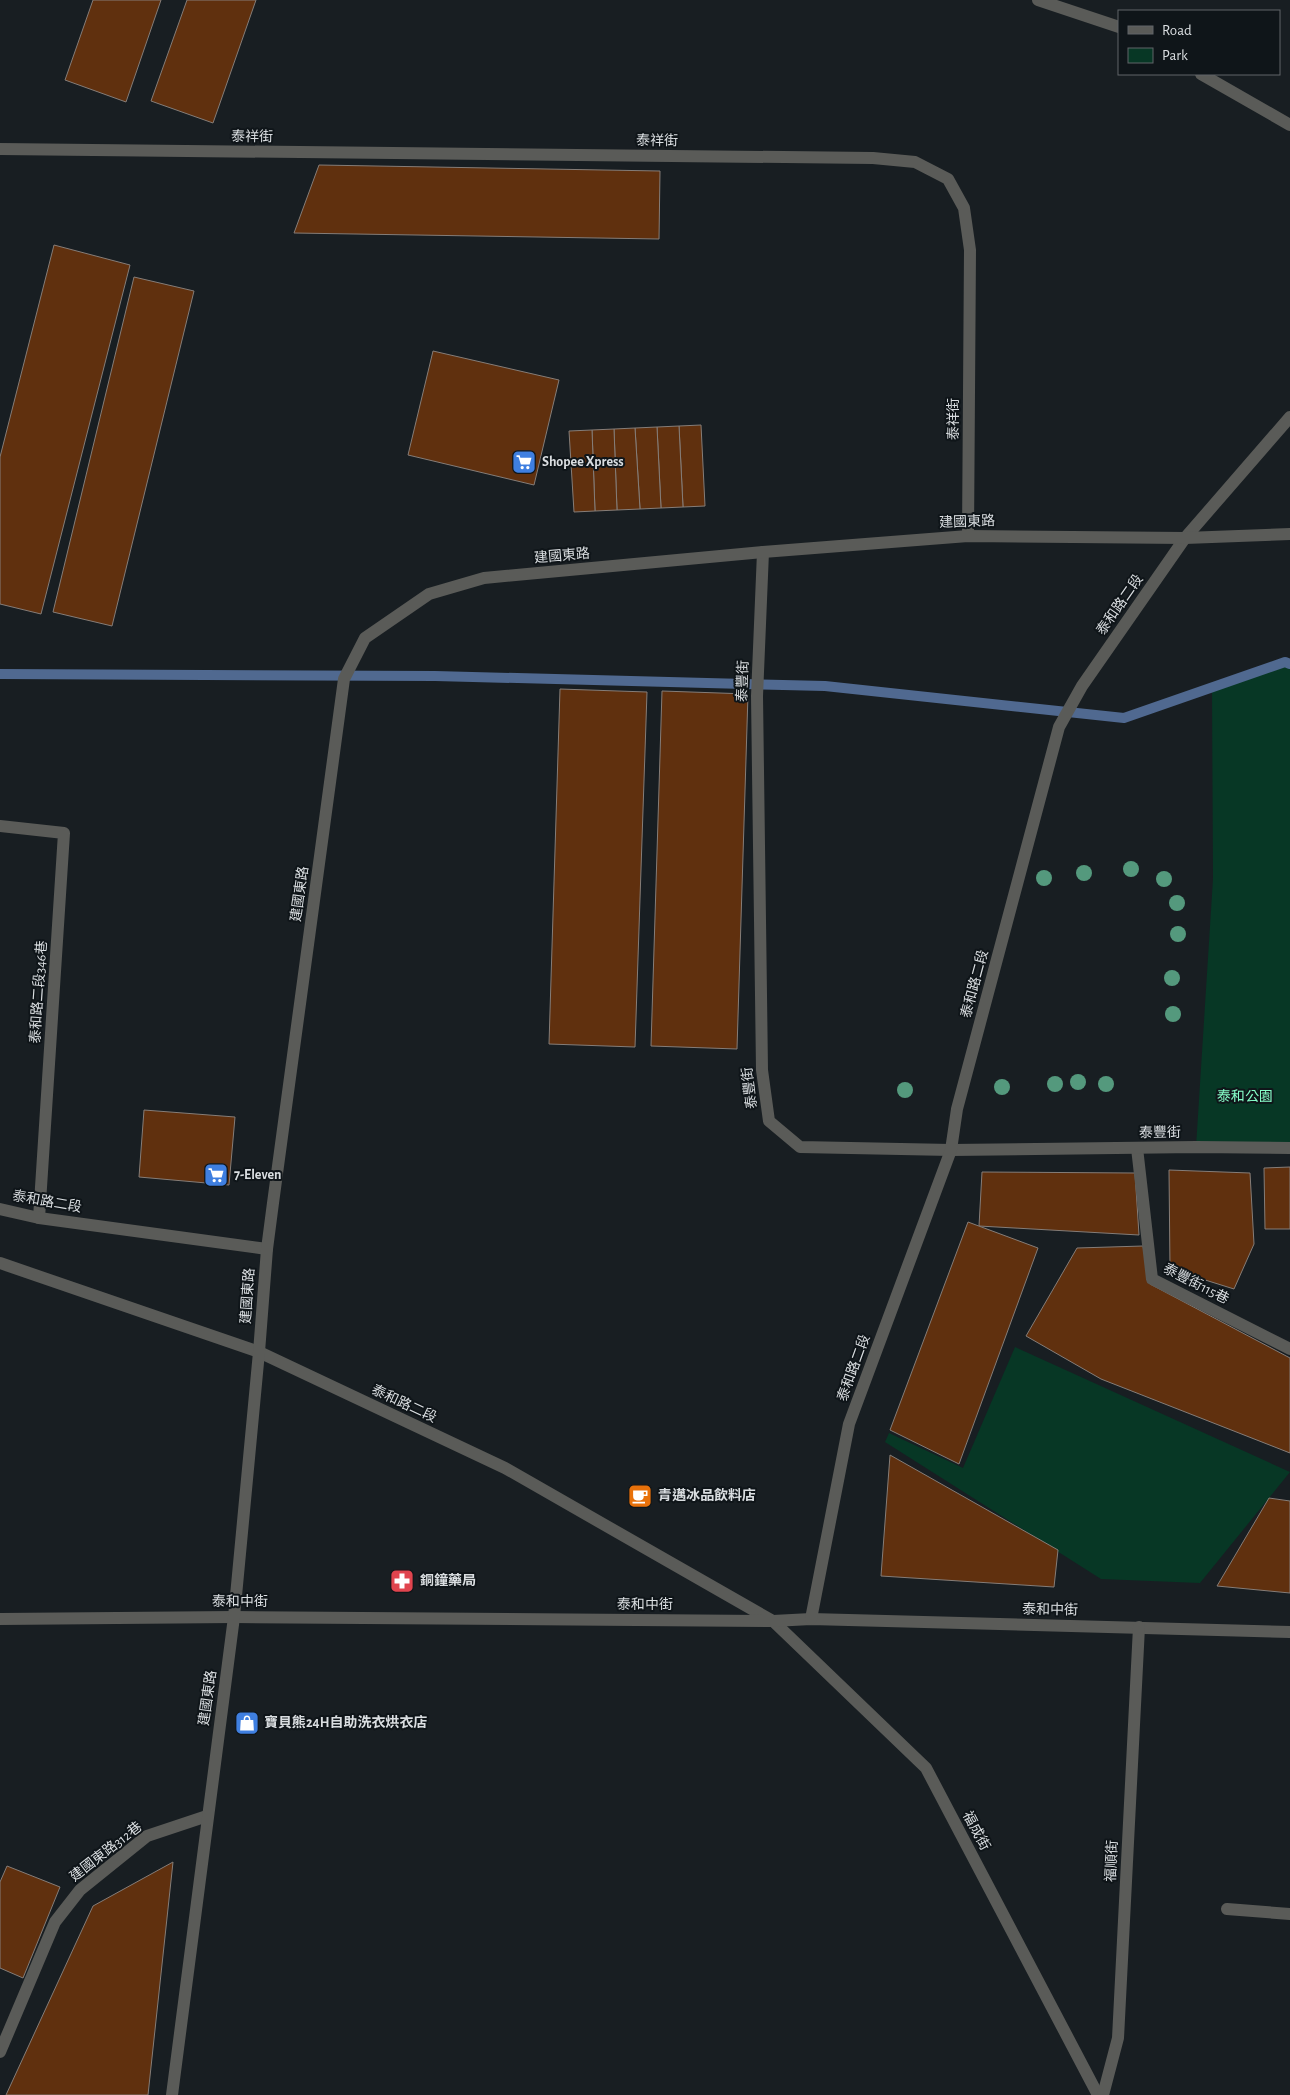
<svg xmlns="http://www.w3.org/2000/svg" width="1290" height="2095" font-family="'Alegreya Sans','Noto Sans TC',sans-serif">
<rect width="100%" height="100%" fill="#181e22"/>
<!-- green -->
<g fill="#073725">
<path d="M1285,662L1290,664V1148L1196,1147L1213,879L1212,687Z"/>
<path d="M1015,1347L1290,1472L1200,1583L1101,1579L885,1442L889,1433L963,1468Z"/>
</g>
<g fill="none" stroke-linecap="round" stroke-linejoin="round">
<!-- stream -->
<path stroke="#506990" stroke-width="10" d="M0,674L435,676L825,686L1124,718L1285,662L1290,664"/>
</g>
<!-- building -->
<g fill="#60300e" stroke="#857d78">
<path d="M93,0H161L126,102L65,80Z"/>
<path d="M187,0H256L213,123L151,101Z"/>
<path d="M319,165L660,171L659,239L294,233Z"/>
<path d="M54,245L130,265L41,614L0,604V457Z"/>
<path d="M134,277L194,291L112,626L53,612Z"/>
<path d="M433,351L559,380L534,485L408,455Z"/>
<path d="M701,425L705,506L683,507L679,426Z"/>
<path d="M679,426L683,507L661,508L657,427Z"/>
<path d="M657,427L661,508L640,509L635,428Z"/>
<path d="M635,428L640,509L617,510L614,429Z"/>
<path d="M614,429L617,510L595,511L592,430Z"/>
<path d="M592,430L595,511L574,512L569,431Z"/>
<path d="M560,689L647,692L635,1047L549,1044Z"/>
<path d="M662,691L748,694L737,1049L651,1046Z"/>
<path d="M144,1110L235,1117L229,1185L139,1177Z"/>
<path d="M1290,1167V1229H1265L1264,1168Z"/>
<path d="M1169,1170L1250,1173L1254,1244L1234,1289L1170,1269Z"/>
<path d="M982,1172L1135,1173L1139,1235L979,1226Z"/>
<path d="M968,1222L1038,1248L959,1464L890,1430Z"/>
<path d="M1143,1246L1150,1284L1290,1358V1453L1101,1379L1026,1336L1077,1248Z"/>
<path d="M890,1455L1058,1550L1054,1587L881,1576Z"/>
<path d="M1269,1498L1290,1501V1593L1217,1586Z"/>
<path d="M173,1862L148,2095H6L93,1906Z"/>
<path d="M7,1866L60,1887L23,1978L0,1968V1882Z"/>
</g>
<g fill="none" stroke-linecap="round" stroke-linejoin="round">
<!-- service -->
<g stroke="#5a5b58" stroke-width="12">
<path d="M1038,0L1119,27"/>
<path d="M1201,74L1290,125"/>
<path d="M0,826L64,833L39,1218"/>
<path d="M1137,1148L1152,1279L1290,1349"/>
<path d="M773,1621L926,1768L1098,2095"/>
<path d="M1227,1909L1290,1914"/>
<path d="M0,2052L55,1922L80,1890L147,1836L207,1816"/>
</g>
<!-- minor -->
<g stroke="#5a5b58" stroke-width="12">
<path d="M0,149L873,158L915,162L948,179L964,208L970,250L968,536"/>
<path d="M763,552L757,696L762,1070L769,1121L800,1147L951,1150L1196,1147L1290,1148"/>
<path d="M0,1209L39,1218L267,1249"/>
<path d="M0,1263L259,1352L505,1468L771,1620"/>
<path d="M0,1619L234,1617L773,1621L811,1619L1290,1632"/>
<path d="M811,1619L849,1424L951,1150L957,1109L1059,727L1082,686L1185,538L1290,417"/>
<path d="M172,2095L234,1617L259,1352L267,1249L273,1203L344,679L365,638L429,594L484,578L763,552L968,536L1185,538L1290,534"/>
<path d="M1103,2095L1118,2038L1139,1627"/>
</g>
</g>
<!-- trees -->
<g fill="#54997d">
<circle cx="1131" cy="869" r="8"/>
<circle cx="1084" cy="873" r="8"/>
<circle cx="1044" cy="878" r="8"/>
<circle cx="1164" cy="879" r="8"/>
<circle cx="1177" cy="903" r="8"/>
<circle cx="1178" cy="934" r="8"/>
<circle cx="1172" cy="978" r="8"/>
<circle cx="1173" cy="1014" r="8"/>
<circle cx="1078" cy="1082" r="8"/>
<circle cx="1055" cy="1084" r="8"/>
<circle cx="1106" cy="1084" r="8"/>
<circle cx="1002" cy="1087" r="8"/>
<circle cx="905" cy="1090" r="8"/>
</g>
<!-- icons -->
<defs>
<g id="supermarket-square" transform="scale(1.25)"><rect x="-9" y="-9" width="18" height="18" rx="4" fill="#3f7fe0" stroke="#0f1519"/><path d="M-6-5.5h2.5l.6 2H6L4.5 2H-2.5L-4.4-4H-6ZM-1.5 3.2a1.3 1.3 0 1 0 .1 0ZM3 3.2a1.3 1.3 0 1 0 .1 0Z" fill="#fff"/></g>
<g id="cafe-square" transform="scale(1.25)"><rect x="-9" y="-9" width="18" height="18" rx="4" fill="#e8710a" stroke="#0f1519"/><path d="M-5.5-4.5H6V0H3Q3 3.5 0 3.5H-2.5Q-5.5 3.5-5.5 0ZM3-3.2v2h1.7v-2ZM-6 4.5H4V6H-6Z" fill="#fff"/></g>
<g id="pharmacy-square" transform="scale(1.25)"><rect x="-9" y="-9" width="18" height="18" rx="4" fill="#e0444e" stroke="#0f1519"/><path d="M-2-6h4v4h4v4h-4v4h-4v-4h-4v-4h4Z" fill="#fff"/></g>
<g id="shop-square" transform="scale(1.25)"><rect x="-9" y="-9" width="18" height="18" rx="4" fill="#3f7fe0" stroke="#0f1519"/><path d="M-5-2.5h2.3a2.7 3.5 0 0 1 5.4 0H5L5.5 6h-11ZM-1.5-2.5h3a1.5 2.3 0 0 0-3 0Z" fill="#fff"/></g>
</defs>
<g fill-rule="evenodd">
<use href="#supermarket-square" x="524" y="462"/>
<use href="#supermarket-square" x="216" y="1175"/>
<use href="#cafe-square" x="640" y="1496"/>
<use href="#pharmacy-square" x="402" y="1581"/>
<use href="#shop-square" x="247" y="1723"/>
</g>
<g text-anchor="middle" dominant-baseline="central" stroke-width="4" stroke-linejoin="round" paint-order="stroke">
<!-- street labels -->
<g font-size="14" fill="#dadee1" stroke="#0f1519">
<text transform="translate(252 137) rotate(1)">泰祥街</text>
<text transform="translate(657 141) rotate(1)">泰祥街</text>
<text transform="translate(954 419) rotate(-90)">泰祥街</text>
<text transform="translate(967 522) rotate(-2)">建國東路</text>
<text transform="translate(562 556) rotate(-5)">建國東路</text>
<text transform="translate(1120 605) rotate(-55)">泰和路二段</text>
<text transform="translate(743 681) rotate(-88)">泰豐街</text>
<text transform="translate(300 894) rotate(-82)">建國東路</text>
<text transform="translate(975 984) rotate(-75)">泰和路二段</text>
<text transform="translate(39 992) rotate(-86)">泰和路二段346巷</text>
<text transform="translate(750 1088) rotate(-97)">泰豐街</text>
<text transform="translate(1160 1133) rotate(-1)">泰豐街</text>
<text transform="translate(47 1202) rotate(10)">泰和路二段</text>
<text transform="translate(1196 1284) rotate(27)">泰豐街115巷</text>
<text transform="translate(248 1296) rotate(-86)">建國東路</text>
<text transform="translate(854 1368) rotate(-70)">泰和路二段</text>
<text transform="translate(404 1404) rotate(25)">泰和路二段</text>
<text x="240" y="1602">泰和中街</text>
<text x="645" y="1605">泰和中街</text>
<text transform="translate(1050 1610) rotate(1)">泰和中街</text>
<text transform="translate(208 1698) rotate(-82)">建國東路</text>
<text transform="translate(976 1831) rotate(62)">福成街</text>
<text transform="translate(106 1852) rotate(-38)">建國東路312巷</text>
<text transform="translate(1112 1861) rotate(-87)">福順街</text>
</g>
<!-- poi labels -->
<g font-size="14" font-weight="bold" fill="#dadee1" stroke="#0f1519" text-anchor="start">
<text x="542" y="462">Shopee Xpress</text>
<text x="234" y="1175">7-Eleven</text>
<text x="658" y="1496">青邁冰品飲料店</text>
<text x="420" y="1581">銅鐘藥局</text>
<text x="264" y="1723">寶貝熊24H自助洗衣烘衣店</text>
</g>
<!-- park labels -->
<g font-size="14" fill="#86fdc8" stroke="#0f1519">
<text x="1245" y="1097">泰和公園</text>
</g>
</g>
<!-- legend -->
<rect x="1118" y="10" width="162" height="65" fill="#0f1519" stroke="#606569"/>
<rect x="1128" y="26" width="25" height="8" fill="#5a5b58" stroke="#606569"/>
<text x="1162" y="35" font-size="15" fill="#dadee1">Road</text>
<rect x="1128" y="48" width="25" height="15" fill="#073725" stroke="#606569"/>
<text x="1162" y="60" font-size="15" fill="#dadee1">Park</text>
</svg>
